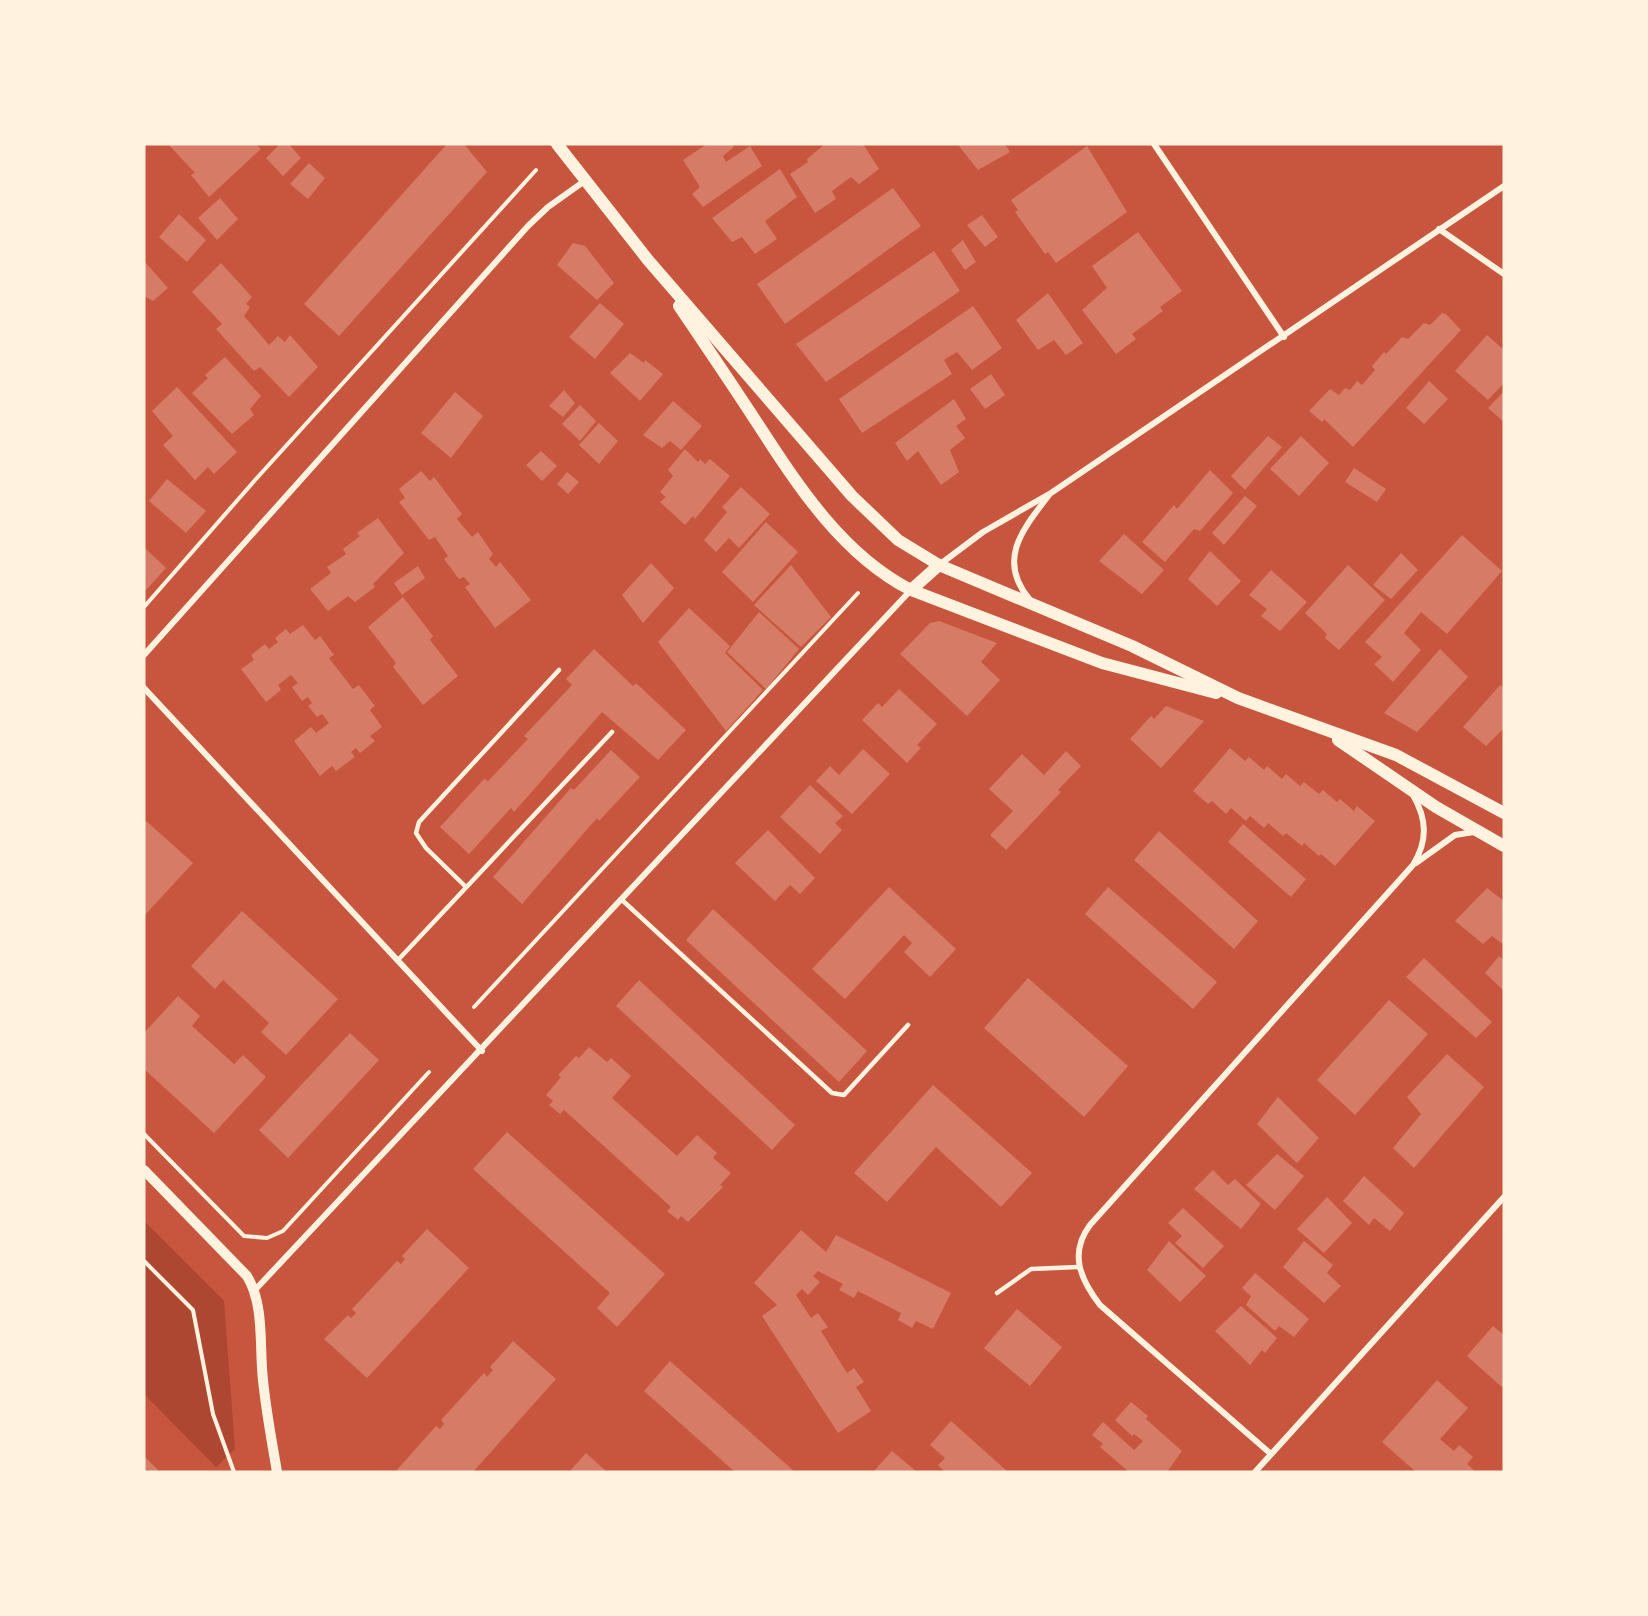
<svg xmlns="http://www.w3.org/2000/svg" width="1648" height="1616" font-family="Karla,sans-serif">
<rect width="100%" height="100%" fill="#c8553d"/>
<!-- green -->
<path fill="#ae4732" d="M144,1221L224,1301L235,1449L216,1467L144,1394Z"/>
<!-- building -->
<g fill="#d67c66">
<path d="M168,144H256L261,149L209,197L191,175L195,173Z"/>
<path d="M280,144H289L301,158L283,176L266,158Z"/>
<path d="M447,144H464L487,172L339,336L304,304Z"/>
<path d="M707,144H732L734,147L723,156L726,162L750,146L762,166L703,207L692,194L700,187L683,160Z"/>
<path d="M825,144H863L879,169L859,184L851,177L832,191L836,199L815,213L790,174L808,162L807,159Z"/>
<path d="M961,144H1005L1010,152L978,170L959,146Z"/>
<path d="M1087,146L1127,212L1056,263L1048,252L1045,254L1015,212L1018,210L1011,200Z"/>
<path d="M309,163L325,178L308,199L290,184Z"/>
<path d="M780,169L797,197L765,221L777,239L755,254L742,237L732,242L712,218Z"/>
<path d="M893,188L921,226L785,324L757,284Z"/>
<path d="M220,198L238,219L217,240L198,218Z"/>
<path d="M179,214L206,240L187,262L159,237Z"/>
<path d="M982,215L998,237L985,247L967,225Z"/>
<path d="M1138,232L1182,291L1160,307L1163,311L1132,334L1136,339L1116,354L1082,310L1107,288L1092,266Z"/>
<path d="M963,240L976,262L965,270L951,250Z"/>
<path d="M573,243L585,246L614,283L597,300L557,265Z"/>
<path d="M934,251L960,291L826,382L796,344Z"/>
<path d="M144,261L168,288L153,301L144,296Z"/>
<path d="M221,263L252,297L246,304L250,307L244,316L269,345L278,336L285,342L290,335L318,367L289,397L260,367L254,371L216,329L222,324L192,292Z"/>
<path d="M1048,293L1083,343L1066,355L1054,340L1038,350L1016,320Z"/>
<path d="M600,303L624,324L595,359L569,337Z"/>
<path d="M973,306L1002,348L972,370L957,352L944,360L952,374L862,433L839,399Z"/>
<path d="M1442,313L1446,314L1461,330L1353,447L1324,419L1322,422L1309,411L1330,389L1339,395L1345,388L1350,390L1357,381L1362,385L1375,370L1372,366L1384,352L1386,354L1402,337L1408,339L1424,323L1430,325Z"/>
<path d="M1487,335L1504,350V383L1488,400L1455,371Z"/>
<path d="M630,353L644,363L645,360L663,374L640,401L610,373Z"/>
<path d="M225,357L261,396L250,409L254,415L232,434L192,393L208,378L205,375Z"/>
<path d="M991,374L1005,395L985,409L970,389Z"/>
<path d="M1429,381L1448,399L1424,424L1406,408Z"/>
<path d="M177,387L237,452L214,474L208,467L195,480L163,445L173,436L152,411Z"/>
<path d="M564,390L575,403L563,417L549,406Z"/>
<path d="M1504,391V422L1488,408Z"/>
<path d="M455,392L483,416L451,458L421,433Z"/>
<path d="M954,399L966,419L956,426L965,438L950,450L959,472L941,485L918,451L907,461L895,443Z"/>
<path d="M673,401L702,426L681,450L670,441L662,448L643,435Z"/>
<path d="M580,405L596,421L580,441L562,424Z"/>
<path d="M599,423L618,441L599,464L579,445Z"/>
<path d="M1268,436L1282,447L1245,490L1231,476Z"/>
<path d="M1301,436L1329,463L1299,496L1270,469Z"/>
<path d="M685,449L698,462L700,459L705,464L710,459L730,476L695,519L693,516L685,525L660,502L666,497L660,492L673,476L668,470Z"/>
<path d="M541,451L557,466L542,481L526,465Z"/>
<path d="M1354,468L1386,489L1377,502L1345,482Z"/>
<path d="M1210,470L1233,493L1200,531L1194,529L1165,562L1142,542L1174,505L1177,509Z"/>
<path d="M421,471L430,481L434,477L462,514L457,519L472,537L478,532L493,554L489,559L496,567L500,562L531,600L495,628L465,587L470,584L464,577L459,579L444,559L448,556L435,537L429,540L399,502L405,498L399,489Z"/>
<path d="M567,472L579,482L568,494L557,484Z"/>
<path d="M167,479L206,511L186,533L149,501Z"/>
<path d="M741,487L770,514L739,548L729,538L716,552L704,540L727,512L722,507Z"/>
<path d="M1245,496L1257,506L1224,545L1212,533Z"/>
<path d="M378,518L404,553L373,584L375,587L355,602L348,596L328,611L310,589L331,573L327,567L346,554L343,549L360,536L357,533Z"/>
<path d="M766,522L798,552L753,602L722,572Z"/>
<path d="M1124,534L1164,570L1142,594L1099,561Z"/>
<path d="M1462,535L1502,571L1447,634L1421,612L1404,633L1421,650L1393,682L1374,664L1382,657L1365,642Z"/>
<path d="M144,547L166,568L146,590L144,588Z"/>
<path d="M1210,551L1241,581L1217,606L1188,579Z"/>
<path d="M1401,553L1418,570L1391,599L1373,585Z"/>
<path d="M651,563L674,588L643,623L622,595Z"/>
<path d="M791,565L831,617L801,647L754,605Z"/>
<path d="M1348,565L1385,600L1339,650L1325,638L1327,634L1305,613Z"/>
<path d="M418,566L425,578L402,595L394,583Z"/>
<path d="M1271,570L1307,602L1280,631L1261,616L1267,609L1249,595Z"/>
<path d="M403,597L433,636L430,640L458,676L423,705L393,667L396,663L368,627Z"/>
<path d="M689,608L730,646L725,653L763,690L726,731L658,642Z"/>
<path d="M759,612L799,649L766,689L727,652Z"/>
<path d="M939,621L997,643L981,662L1000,680L967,716L900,654L930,623Z"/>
<path d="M303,625L315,640L320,636L334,655L329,658L353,689L359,685L375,706L370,710L382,727L370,736L375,741L360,753L356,748L351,752L355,757L336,771L332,766L320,776L294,741L311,727L316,733L329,723L322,714L317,717L308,706L312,703L308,697L302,701L292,687L298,683L291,675L278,685L281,690L266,702L241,669L254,660L251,655L265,644L269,649L278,642L275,638L286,629L290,634Z"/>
<path d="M594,649L633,686L636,683L686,730L658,760L602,712L514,812L511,808L469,854L440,827L484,779L488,781L528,739L524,736L572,685L566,679Z"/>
<path d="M1440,649L1468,677L1417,732L1384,713Z"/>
<path d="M1500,685L1504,688V728L1486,746L1463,727Z"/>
<path d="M899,689L937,724L917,745L921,748L907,763L862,720L878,703L882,707Z"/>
<path d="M1166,706L1204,721L1161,768L1130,739L1151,716L1154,719Z"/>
<path d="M1230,748L1245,761L1249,757L1264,770L1267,766L1282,779L1286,774L1300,786L1304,782L1319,794L1323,790L1337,802L1340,799L1354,811L1357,806L1375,821L1335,866L1321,854L1319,856L1304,843L1302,846L1286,833L1283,836L1268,823L1264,828L1250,816L1246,821L1231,808L1226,814L1212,801L1208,804L1193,791Z"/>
<path d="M863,749L890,774L852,814L816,781L830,766L839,775Z"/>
<path d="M611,750L640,777L599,821L597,818L522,904L493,877L571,788L574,790Z"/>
<path d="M1066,751L1081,766L1058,790L1061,792L1006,850L990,835L1013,811L989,789L1022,754L1044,775Z"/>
<path d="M810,785L843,816L835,823L842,830L820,854L780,817Z"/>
<path d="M144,819L193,863L144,916Z"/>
<path d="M1243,824L1306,879L1291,897L1228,842Z"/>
<path d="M768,830L815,878L800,894L790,885L775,901L735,863Z"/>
<path d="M1159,831L1258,921L1234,949L1134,860Z"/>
<path d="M889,887L956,949L930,977L904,952L912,943L904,935L845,999L812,969Z"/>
<path d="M1108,887L1217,982L1193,1009L1085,914Z"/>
<path d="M1487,888L1504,901V945L1492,936L1483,944L1455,921Z"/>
<path d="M713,909L867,1051L839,1082L686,940Z"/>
<path d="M242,911L338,999L286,1055L261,1032L269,1023L223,980L215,989L191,966Z"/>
<path d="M1499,956L1504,960V991L1485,973Z"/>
<path d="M1424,958L1492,1022L1476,1038L1406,977Z"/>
<path d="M1028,978L1128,1066L1084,1117L984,1028Z"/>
<path d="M639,980L795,1125L772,1150L616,1006Z"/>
<path d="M178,996L200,1016L192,1026L234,1064L243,1055L266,1077L214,1133L144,1069V1033Z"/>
<path d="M1389,1000L1428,1034L1355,1115L1317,1080Z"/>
<path d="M350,1033L379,1060L288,1158L259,1130Z"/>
<path d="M589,1047L607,1062L611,1058L631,1076L612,1098L677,1156L697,1135L717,1153L713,1158L731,1173L720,1185L723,1187L688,1222L681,1216L678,1220L667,1211L671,1207L564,1110L560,1114L549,1105L553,1101L546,1095L561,1077L558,1075L576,1056L579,1058Z"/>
<path d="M1447,1054L1484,1087L1414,1168L1393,1148L1421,1114L1407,1097Z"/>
<path d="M933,1085L1032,1173L1001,1207L936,1147L887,1202L854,1173Z"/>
<path d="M1278,1097L1319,1138L1297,1163L1257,1124Z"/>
<path d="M507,1132L665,1274L617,1327L597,1308L610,1293L473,1169Z"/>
<path d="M1277,1154L1304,1176L1275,1210L1246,1185Z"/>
<path d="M1213,1170L1228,1185L1235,1179L1261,1204L1241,1229L1194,1189Z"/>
<path d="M1364,1176L1404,1213L1390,1231L1374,1218L1369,1225L1343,1201Z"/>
<path d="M1327,1197L1352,1223L1324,1253L1297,1229Z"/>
<path d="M1183,1208L1224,1246L1203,1268L1175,1243L1182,1236L1168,1223Z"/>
<path d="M427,1229L469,1268L367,1378L324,1339L348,1315L351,1318L356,1313L352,1309L397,1261L401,1264L405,1259L402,1256Z"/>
<path d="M801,1230L826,1252L836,1235L951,1293L933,1329L916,1321L912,1328L898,1320L901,1313L858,1291L854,1298L839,1290L843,1284L818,1271L813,1276L820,1282L808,1295L802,1289L796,1295L811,1318L818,1313L828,1327L821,1331L847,1373L854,1368L864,1382L856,1387L871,1411L838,1433L762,1316L777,1305L754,1283Z"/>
<path d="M1169,1241L1206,1276L1180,1302L1147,1270Z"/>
<path d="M1304,1241L1333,1265L1327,1273L1341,1286L1324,1303L1283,1267Z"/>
<path d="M1255,1273L1309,1319L1294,1337L1279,1326L1275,1331L1246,1305L1251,1296L1242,1288Z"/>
<path d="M1241,1306L1277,1338L1265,1353L1262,1350L1250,1365L1215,1331Z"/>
<path d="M1017,1309L1062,1347L1030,1386L984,1348Z"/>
<path d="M1493,1326L1504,1335V1389L1467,1356Z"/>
<path d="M513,1341L556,1379L473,1472H395L436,1426L440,1429L444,1424L441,1420L484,1373L487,1377L493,1370L490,1367Z"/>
<path d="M670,1361L795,1472H735L644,1391Z"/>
<path d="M1437,1380L1468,1408L1440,1439L1454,1451L1459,1445L1473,1457L1467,1464L1476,1472H1416L1382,1442Z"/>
<path d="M1131,1402L1148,1416L1146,1419L1182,1451L1167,1472H1129L1100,1447L1103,1444L1092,1435L1103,1422L1134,1450L1143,1441L1134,1434L1132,1436L1115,1420Z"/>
<path d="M951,1421L1008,1472H945L938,1465L945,1458L930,1445Z"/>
<path d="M892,1451L917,1472H873Z"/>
<path d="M586,1453L607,1472H569Z"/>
<path d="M144,1456L160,1472H144Z"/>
</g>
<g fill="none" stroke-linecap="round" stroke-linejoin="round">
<!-- path -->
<g stroke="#fff3e0" stroke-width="4">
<path d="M144,607L256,479L536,170"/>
<path d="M474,1007L858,593"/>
<path d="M144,1134L244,1236L267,1238L283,1231L429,1072"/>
<path d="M144,1261L193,1310L213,1414L234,1472"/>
</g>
<!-- service -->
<g stroke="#fff3e0" stroke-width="4.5">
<path d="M466,887L426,848L416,833L419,822L559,670"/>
<path d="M622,900L832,1093L844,1095L908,1025"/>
<path d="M398,960L612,732"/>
<path d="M997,1293L1031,1269L1078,1267"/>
</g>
<!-- minor -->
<g stroke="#fff3e0" stroke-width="6">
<path d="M1154,144L1284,337"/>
<path d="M1439,229L1504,274"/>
<path d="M939,565L983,532L1051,493L1504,186"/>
<path d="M1030,600C996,560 1023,529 1049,495"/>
<path d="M144,655L528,226L548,207L586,180"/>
<path d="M144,688L482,1051"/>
<path d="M1416,863L1455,835L1474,832"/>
<path d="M255,1290L911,590"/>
<path d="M1271,1454L1100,1305C1080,1279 1069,1253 1090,1225L1413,865C1428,841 1427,819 1413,795"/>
<path d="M1255,1472L1504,1197"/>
</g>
<!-- tertiary -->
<path stroke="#fff3e0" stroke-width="10" d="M144,1170L247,1276C265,1306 259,1346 263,1380C266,1411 272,1442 277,1472"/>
<!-- secondary -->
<g stroke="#fff3e0" stroke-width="12">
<path d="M557,144L648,260L852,496L898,540L939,565L1132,646L1238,698L1396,755L1504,813"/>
<path d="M679,306C702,340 725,374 748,409C792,476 837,552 911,590L1102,663L1216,693"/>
<path d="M911,590L939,565"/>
<path d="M1338,740L1436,807L1504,846"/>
</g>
</g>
<!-- border -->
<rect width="1648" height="1616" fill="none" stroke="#fff3e0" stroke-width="291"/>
</svg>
